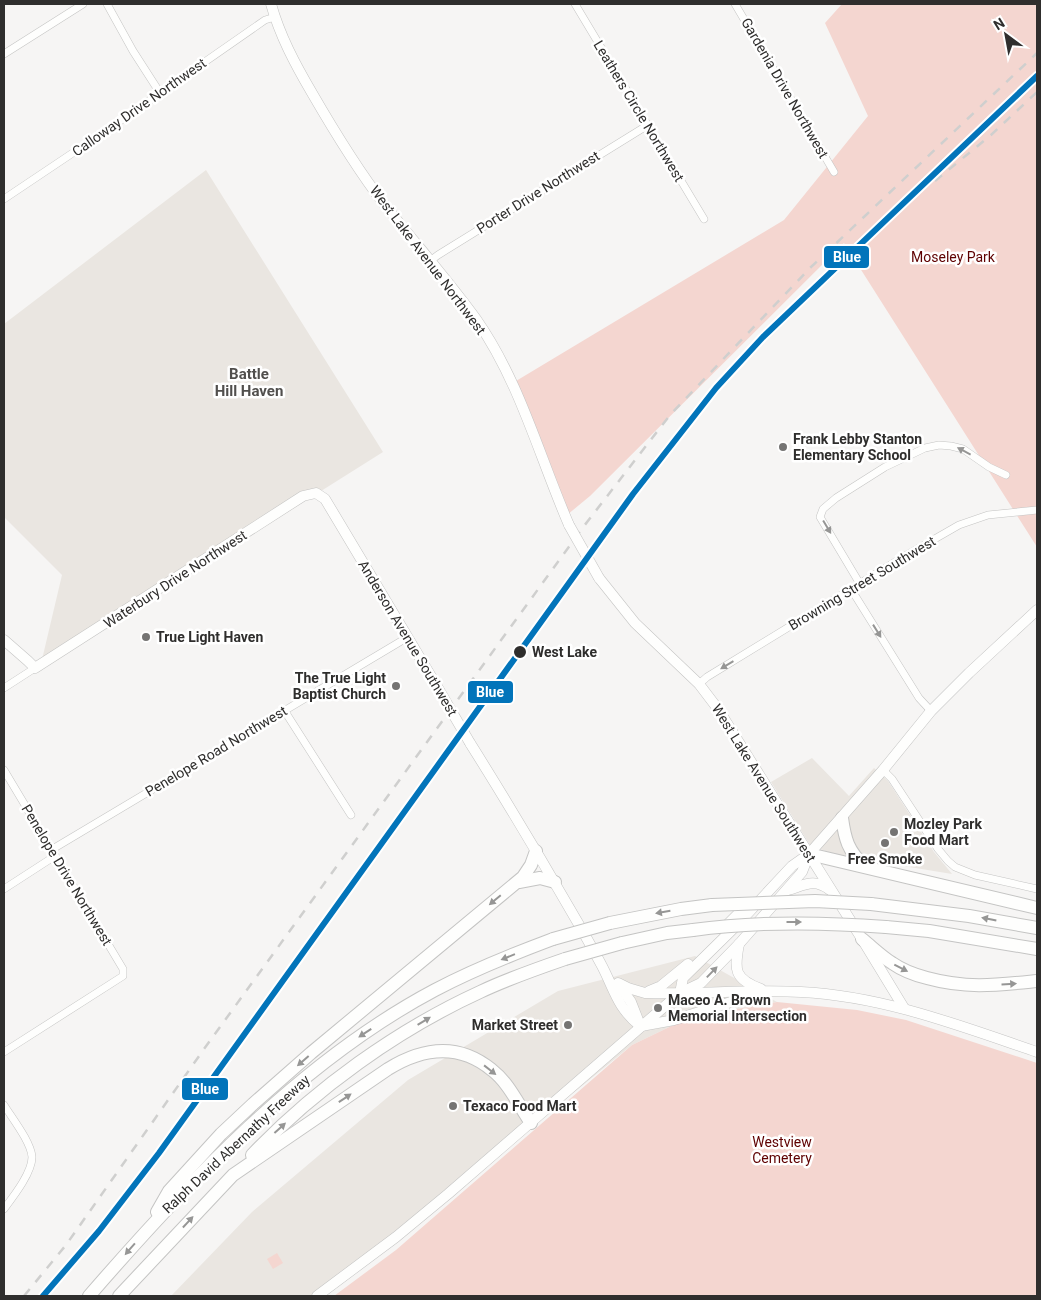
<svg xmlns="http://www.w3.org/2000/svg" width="1041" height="1300" font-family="Roboto,sans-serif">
<rect width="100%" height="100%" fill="#f6f5f4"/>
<!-- built -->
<g fill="#eae6e1">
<path d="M206,170L383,452L40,668L62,575L4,517V324Z"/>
<path d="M812,758L849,796L874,768L888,781L934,852L952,874L836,855L810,845L771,782Z"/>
<path d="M695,956L777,1002L688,1018L632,1045L469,1178L320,1296H171L252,1212L408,1080L558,991Z"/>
</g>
<!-- green -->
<g fill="#f4d6d0">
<path d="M842,4H1037V547L844,243L590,496L567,515L511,384L784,220L868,116L825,23Z"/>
<path d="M777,1002L857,1010L906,1020L1037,1063V1296H334L396,1250L632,1045L688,1018Z"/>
<path d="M277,1253L283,1263L273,1269L267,1259Z"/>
</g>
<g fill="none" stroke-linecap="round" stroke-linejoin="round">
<!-- street casing -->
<g stroke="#c4c4c3" stroke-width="8">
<g id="street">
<path d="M107,4L133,51L160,93"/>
<path d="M575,4L704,219"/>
<path d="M735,4L834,172"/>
<path d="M4,54L83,4"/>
<path d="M4,199L107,130L265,20L275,17"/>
<path d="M430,261L438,255L648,125"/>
<path d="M860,584L820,517L823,509L836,498L885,467L925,448L939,445L951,446L963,449L989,467L1006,475"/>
<path d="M851,589L919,698L931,711"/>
<path d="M699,684L707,677L905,556L959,525L988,515L1037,510"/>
<path d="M4,688L35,668"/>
<path d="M284,710L351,815"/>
<path d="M4,770L123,969V976L4,1052"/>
<path d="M883,770L892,779L938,849L948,861L955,867L975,875L1037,889"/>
<path d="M51,850L408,637"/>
<path d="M4,889L55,856"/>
<path d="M4,1105C12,1118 31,1142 32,1157C32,1173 13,1197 4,1209"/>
</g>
</g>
<!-- secondary casing -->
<g stroke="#c4c4c3" stroke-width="11">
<g id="secondary">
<path d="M271,4C280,36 295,64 312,93C334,131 357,169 384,204C414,242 447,279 476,319C520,382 539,456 569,525"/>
<path d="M599,578L635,623L699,684L718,709L862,939L904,1008"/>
<path d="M4,640L28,661L35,668L303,496L316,493L325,499L435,683"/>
<path d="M470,743C507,802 543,862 578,923C586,937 594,951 602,966C615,991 617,1007 640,1026"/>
<path d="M788,890C805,885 814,878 830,890"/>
<path d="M723,929L748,904"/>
<path d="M739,944C734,970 734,979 761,989"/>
<path d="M618,983L628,988L645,993C697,995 749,989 801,992C883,996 961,1026 1037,1052"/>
<path d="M619,985L631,1002L640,1025"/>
<path d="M649,991L661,986L688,964"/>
<path d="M680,993L683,978L736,926L792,866L809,854L883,770L931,711L969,673L1037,610"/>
<path d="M641,1026L674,1020L750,996"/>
<path d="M317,1296L396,1237L448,1194L680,993L701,983L739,944L802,872L809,854"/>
</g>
</g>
<!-- highway casing -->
<g stroke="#c4c4c3" stroke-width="14">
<g id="highway">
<path d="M842,818C845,840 848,850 864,866"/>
<path d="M809,854L1037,908"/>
<path d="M519,882L540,878L555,882"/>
<path d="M871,904L969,916L1037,928"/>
<path d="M610,923L681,909L712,905"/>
<path d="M886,927L929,931L1037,949"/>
<path d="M862,939C872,947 881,956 892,963C902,970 915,975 927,978C967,989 997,985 1037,981"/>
<path d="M622,943L667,933L693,930"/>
<path d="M252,1155C315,1089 397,1030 480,992C507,979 536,969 565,959"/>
<path d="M157,1212L169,1191L221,1134L253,1104L311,1053L523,877L531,865L536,851"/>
<path d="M89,1296C187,1183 301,1061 435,990C473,970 513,954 553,939"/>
<path d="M119,1296L233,1175L388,1069C422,1048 458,1042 492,1070C509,1083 519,1106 531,1123"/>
</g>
</g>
<!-- street -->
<use href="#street" stroke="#fefefd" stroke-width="7"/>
<!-- secondary -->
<use href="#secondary" stroke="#fefefd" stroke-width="10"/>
<!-- highway -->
<use href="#highway" stroke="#fefefd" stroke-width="12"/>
<!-- rail -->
<g stroke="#cfcfce" stroke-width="2.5" stroke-dasharray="9 9" stroke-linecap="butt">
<path d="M935,181L991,135L1037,92"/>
<path d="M24,1296L66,1245L204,1049L584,526L670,415L810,268L1037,53"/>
</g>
<!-- secondary-bridge casing -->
<g stroke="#c4c4c3" stroke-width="11" stroke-linecap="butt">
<g id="secondary-bridge">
<path d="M569,525L599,578"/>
<path d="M435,683L470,743"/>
</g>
</g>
<!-- highway-bridge casing -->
<g stroke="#c4c4c3" stroke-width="14" stroke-linecap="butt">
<g id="highway-bridge">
<path d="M712,905L815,901L871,904"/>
<path d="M693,930C758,921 821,922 886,927"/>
<path d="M553,939L610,923"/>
<path d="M565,959L622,943"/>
</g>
</g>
<!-- secondary-bridge -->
<use href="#secondary-bridge" stroke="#fefefd" stroke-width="10"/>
<!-- highway-bridge -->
<use href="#highway-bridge" stroke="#fefefd" stroke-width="12"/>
<!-- metro-1 casing -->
<g stroke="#fff" stroke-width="10">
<path id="metro-1" d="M43,1296L99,1231L159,1153L633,494L716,388L763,337L1037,76"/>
</g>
<!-- metro-1 -->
<use href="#metro-1" stroke="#0274ba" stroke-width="6"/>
</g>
<!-- one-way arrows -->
<defs><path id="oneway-solid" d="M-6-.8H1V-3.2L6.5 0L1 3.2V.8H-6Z" transform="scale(1.25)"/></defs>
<g fill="#969695">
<use href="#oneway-solid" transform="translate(964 451) rotate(-152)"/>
<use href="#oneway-solid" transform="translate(827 527) rotate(59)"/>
<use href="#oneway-solid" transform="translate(877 631) rotate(58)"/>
<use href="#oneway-solid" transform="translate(727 665) rotate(149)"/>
<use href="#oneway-solid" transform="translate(495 900) rotate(140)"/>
<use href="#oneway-solid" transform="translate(663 912) rotate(170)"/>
<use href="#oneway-solid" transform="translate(989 919) rotate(-169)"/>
<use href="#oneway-solid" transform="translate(794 922)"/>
<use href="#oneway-solid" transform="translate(508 957) rotate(158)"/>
<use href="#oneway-solid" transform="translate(901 968) rotate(27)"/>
<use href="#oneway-solid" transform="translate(712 972) rotate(-46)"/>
<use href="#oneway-solid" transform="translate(1009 984) rotate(-4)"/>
<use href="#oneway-solid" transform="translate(424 1021) rotate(-31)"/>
<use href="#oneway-solid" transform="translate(365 1033) rotate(147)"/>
<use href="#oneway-solid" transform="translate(303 1061) rotate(139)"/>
<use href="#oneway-solid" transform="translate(490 1070) rotate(38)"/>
<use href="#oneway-solid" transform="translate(345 1098) rotate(-34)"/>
<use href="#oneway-solid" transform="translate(280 1128) rotate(-42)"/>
<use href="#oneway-solid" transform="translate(188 1222) rotate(-47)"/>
<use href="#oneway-solid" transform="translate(130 1249) rotate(131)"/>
</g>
<!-- markers -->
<g fill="#757473" stroke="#fff" stroke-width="2">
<circle cx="783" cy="447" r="5"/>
<circle cx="146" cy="637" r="5"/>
<circle cx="396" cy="686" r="5"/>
<circle cx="894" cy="832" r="5"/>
<circle cx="885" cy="843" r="5"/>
<circle cx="658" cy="1008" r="5"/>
<circle cx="568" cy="1025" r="5"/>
<circle cx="453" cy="1106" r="5"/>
</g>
<circle fill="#2f2e2d" stroke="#fff" stroke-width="2" cx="520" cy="652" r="7"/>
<g text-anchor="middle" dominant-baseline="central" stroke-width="5" stroke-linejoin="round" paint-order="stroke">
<!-- street labels -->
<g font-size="14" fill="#2f2e2d" stroke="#fff">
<text transform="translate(785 88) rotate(60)">Gardenia Drive Northwest</text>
<text transform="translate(139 107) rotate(-35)">Calloway Drive Northwest</text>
<text transform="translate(639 111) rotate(59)">Leathers Circle Northwest</text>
<text transform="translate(538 192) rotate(-32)">Porter Drive Northwest</text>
<text transform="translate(428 260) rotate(53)">West Lake Avenue Northwest</text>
<text transform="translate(175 579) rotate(-33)">Waterbury Drive Northwest</text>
<text transform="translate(862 583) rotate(-31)">Browning Street Southwest</text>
<text transform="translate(408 638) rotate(59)">Anderson Avenue Southwest</text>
<text transform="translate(216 751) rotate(-31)">Penelope Road Northwest</text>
<text transform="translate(764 783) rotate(58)">West Lake Avenue Southwest</text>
<text transform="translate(67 875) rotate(59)">Penelope Drive Northwest</text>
<text transform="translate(236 1144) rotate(-43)">Ralph David Abernathy Freeway</text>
</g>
<!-- park labels -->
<g font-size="14" fill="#5e0000" stroke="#fff">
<text x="953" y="257">Moseley Park</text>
<text x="782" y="1142">Westview<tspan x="782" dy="16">Cemetery</tspan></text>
</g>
<!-- poi labels -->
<g font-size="14" font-weight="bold" fill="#2f2e2d" stroke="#fff" text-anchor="start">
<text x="793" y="439">Frank Lebby Stanton<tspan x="793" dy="16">Elementary School</tspan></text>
<text x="156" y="637">True Light Haven</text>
<text x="386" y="678" text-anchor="end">The True Light<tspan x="386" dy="16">Baptist Church</tspan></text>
<text x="904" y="824">Mozley Park<tspan x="904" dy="16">Food Mart</tspan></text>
<text x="885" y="859" text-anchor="middle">Free Smoke</text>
<text x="668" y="1000">Maceo A. Brown<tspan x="668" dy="16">Memorial Intersection</tspan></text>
<text x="558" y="1025" text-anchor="end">Market Street</text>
<text x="463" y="1106">Texaco Food Mart</text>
</g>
<!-- stop labels -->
<g font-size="14" font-weight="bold" fill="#2f2e2d" stroke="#fff" text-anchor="start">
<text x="532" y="652">West Lake</text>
</g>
<!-- neighbourhood labels -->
<g font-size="15" font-weight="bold" fill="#514f4d" stroke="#fff">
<text x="249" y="374">Battle<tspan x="249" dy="17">Hill Haven</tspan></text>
</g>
</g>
<g stroke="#fff" stroke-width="2">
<rect x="823" y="245" width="47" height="24" rx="5" fill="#0274ba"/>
<rect x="467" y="680" width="47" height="24" rx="5" fill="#0274ba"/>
<rect x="181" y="1077" width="48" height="24" rx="5" fill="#0274ba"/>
</g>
<g font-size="14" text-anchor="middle" font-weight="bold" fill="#fff">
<text x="847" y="262">Blue</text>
<text x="490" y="697">Blue</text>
<text x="205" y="1094">Blue</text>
</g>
<!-- border -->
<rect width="1041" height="1300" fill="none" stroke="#2f2e2d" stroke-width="10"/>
<!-- north arrow -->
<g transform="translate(1006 35) rotate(328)" stroke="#ffffff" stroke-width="4" paint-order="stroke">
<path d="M0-4L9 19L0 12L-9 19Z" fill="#2f2e2d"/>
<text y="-8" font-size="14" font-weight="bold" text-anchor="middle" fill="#2f2e2d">N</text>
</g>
</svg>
